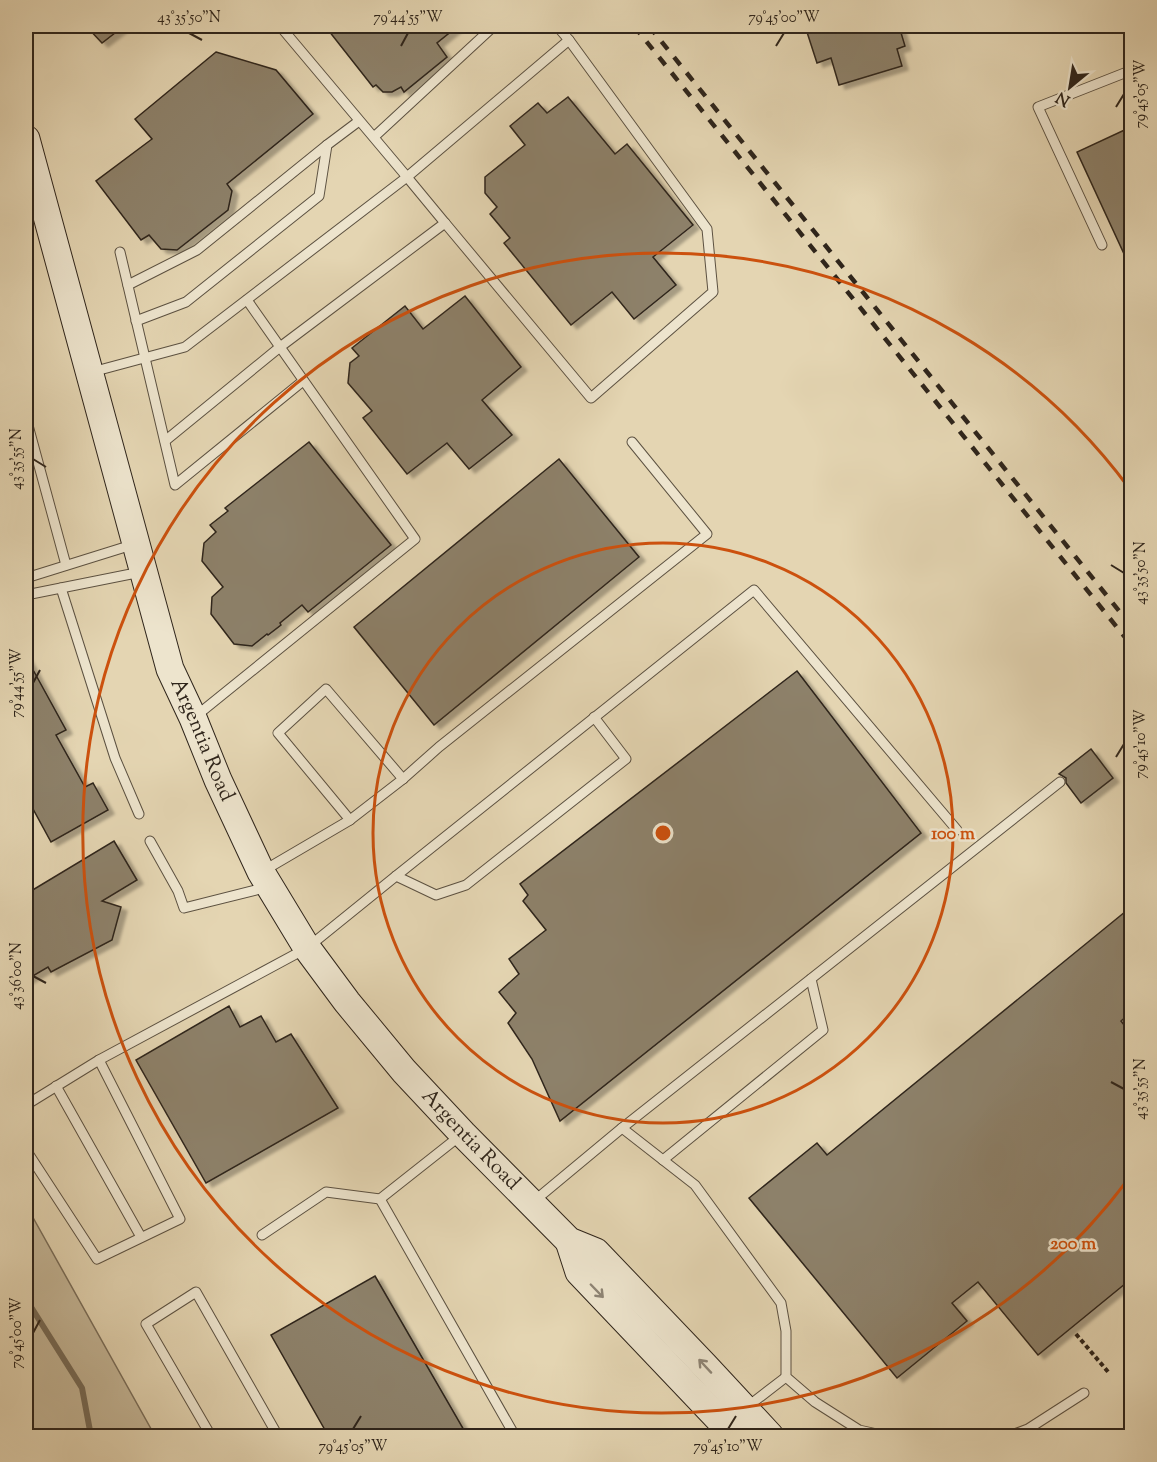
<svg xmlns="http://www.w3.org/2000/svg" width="1157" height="1462" font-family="'Sorts Mill Goudy',serif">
<defs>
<filter id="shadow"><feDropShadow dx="6" dy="4" stdDeviation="1.5" flood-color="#0004"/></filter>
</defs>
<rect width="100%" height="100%" fill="#e4d5b2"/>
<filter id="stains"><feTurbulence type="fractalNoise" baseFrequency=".00333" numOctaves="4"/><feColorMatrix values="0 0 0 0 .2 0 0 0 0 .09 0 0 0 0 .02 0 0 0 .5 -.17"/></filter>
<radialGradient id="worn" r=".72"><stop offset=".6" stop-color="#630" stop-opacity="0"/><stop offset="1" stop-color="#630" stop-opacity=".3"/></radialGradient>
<!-- green -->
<path fill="#c5b798" stroke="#7a6e5a" stroke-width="1.5" d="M26,1205L155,1436H26Z"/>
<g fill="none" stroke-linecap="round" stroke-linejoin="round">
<!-- stream -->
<path stroke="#766b57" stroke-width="6" d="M26,1299L82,1388L91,1436"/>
</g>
<!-- building -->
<g fill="#8d816a" stroke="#2f251b" stroke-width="1.5" filter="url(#shadow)">
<path d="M86,26H124L102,43Z"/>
<path d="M325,26H458L437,43L447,57L404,92L401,87L392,92H383L376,85L373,87Z"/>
<path d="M805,26H899L905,46L897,49L902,66L839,85L831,58L817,63Z"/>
<path d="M216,52L276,70L313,114L227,184L232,191L228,210L177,250L161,249L149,235L141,240L96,181L152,139L135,119Z"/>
<path d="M568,97L615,154L627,144L693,225L653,257L676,285L634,319L612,292L571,325L504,243L510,238L490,214L497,207L485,193V177L525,145L510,126L538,103L547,113Z"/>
<path d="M1131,127V269L1077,152Z"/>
<path d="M465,296L521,367L482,400L512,435L469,469L447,443L407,474L363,418L372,411L348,383L350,363L359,356L352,348L405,306L423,329Z"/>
<path d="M309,442L391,545L308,612L302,605L280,623L281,625L268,635L267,634L252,646L234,644L211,614L212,597L223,587L202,561L204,543L216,532L210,525L228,511L225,508Z"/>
<path d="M559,459L639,557L434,725L354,627Z"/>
<path d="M26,657L66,730L56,735L85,787L93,783L108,810L51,842L26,796Z"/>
<path d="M797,671L921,833L560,1121L532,1059L508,1023L516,1013L499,992L519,974L509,959L546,930L523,901L528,895L520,884Z"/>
<path d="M1091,749L1113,778L1081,803L1066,783V778L1059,774Z"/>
<path d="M114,841L137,880L102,901L121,907L112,940L51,972L48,967L26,980V894Z"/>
<path d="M1131,907V1012L1121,1021L1131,1034V1279L1038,1355L978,1282L952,1303L967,1321L897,1378L749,1198L817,1143L827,1155Z"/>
<path d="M229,1006L240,1027L261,1016L276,1042L291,1034L338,1108L206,1183L136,1060Z"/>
<path d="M375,1276L468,1437H329L271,1335Z"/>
</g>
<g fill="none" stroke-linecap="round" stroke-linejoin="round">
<!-- lane casing -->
<g stroke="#5c5141" stroke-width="11">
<g id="lane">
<path d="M374,137L494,26"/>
<path d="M445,223L591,398L713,292L707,229L569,40"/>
<path d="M1102,245L1038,107L1132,70"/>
<path d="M120,252L175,485L303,381"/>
<path d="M128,285L197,250L327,145"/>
<path d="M136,321L186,302L319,196L327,145L359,121"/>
<path d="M92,372L185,347L407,177L280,26"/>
<path d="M26,418L66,565"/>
<path d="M165,441L280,347L445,223L407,177L569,40L557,26"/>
<path d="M26,578L135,544"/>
<path d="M61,588L115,758L139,814"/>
<path d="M26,595L141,572"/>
<path d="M196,716L415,539L247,300"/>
<path d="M350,820L278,733L326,689L403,779"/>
<path d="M150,841L178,891L184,908L268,887"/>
<path d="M263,871L350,820L403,779L439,747L707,534L632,442"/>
<path d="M396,876L436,895L466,885L626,759L594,717"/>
<path d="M56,1086L141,1237"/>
<path d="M26,1105L99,1060L307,948L396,876L754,590L957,830"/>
<path d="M622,1128L695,1185L781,1303L786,1331V1377L815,1402L859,1430L886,1436"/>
<path d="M26,1150L97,1259L180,1219L99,1060"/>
<path d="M663,1160L823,1030L811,979"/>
<path d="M380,1199L515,1436"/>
<path d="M533,1202L622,1128L1060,782"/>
<path d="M262,1235L326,1192L380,1199L461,1135"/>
<path d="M747,1407L786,1377"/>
<path d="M211,1436L146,1324L196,1292L278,1436"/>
<path d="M1009,1436L1028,1429L1084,1393"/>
</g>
</g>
<!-- secondary casing -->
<g stroke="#2f251b" stroke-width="29">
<g id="secondary">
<path id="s1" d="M26,139L170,669L193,718L218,780L261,872L307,948L347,1002L404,1071L463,1134L569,1241L596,1252L705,1366L770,1436"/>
<path d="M569,1241L579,1272L735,1436"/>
</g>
</g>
<!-- path -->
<path stroke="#2f251b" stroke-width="4" stroke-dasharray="4.5 3" stroke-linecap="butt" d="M1076,1334L1109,1373"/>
<!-- lane -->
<use href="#lane" stroke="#ede4cd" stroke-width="9"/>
<!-- secondary -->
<use href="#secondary" stroke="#ede4cd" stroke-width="27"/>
<!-- rail -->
<g stroke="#2f251b" stroke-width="4.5" stroke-dasharray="10 10" stroke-linecap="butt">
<path d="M634,26L1132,646"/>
<path d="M649,26L1132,627"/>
</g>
</g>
<!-- one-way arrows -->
<defs><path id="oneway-shaft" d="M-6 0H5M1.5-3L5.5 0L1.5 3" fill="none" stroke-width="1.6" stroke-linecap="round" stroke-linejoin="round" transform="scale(1.5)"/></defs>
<g stroke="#8e8474">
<use href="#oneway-shaft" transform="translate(597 1291) rotate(46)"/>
<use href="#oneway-shaft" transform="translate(705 1366) rotate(-133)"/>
</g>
<!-- ticks -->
<path fill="none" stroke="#2f251b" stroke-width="2" d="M189,33L202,40M401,46L408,33M776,46L784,33M1116,107L1124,94M33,459L46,467M1111,565L1124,573M33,683L40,670M1116,757L1124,744M33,976L46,983M1111,1082L1124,1089M33,1333L40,1320M353,1429L361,1416M728,1429L736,1416"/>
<!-- distance rings -->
<g fill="none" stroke="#cc510e" stroke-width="3">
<circle cx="663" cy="833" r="290"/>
<path d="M1129 1178A580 580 0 1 1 1129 488"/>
</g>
<g text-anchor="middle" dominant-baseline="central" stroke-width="5" stroke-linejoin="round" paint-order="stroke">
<!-- street labels -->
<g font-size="21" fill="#2f251b" stroke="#ede4cd">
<text stroke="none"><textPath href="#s1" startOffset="627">Argentia Road</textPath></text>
<text stroke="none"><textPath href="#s1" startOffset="1113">Argentia Road</textPath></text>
</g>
</g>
<circle cx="663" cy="833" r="9" fill="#cc510e" stroke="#ede4cd" stroke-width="3"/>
<g font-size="18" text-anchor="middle" font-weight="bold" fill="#cc510e" stroke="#ede4cd" stroke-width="5" stroke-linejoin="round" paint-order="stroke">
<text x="953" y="839">100 m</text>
<text x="1073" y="1249">200 m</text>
</g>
<!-- margin -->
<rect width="1157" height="1462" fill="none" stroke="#e4d5b2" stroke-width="66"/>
<!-- north arrow -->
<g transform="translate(1070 87) rotate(210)" stroke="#ede4cd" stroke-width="4.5" paint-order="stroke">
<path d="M0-4.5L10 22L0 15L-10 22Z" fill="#2f251b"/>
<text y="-9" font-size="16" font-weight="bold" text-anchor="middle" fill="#2f251b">N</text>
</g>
<rect x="33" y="33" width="1091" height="1396" fill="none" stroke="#2f251b" stroke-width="2"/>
<g font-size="15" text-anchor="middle" fill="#2f251b">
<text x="189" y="22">43°35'50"N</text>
<text x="408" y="22">79°44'55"W</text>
<text x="784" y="22">79°45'00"W</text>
<text transform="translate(1140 94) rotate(-90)" y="5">79°45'05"W</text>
<text transform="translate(16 459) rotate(-90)" y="5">43°35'55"N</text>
<text transform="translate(1140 573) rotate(-90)" y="5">43°35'50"N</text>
<text transform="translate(16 683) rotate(-90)" y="5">79°44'55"W</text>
<text transform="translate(1140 744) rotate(-90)" y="5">79°45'10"W</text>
<text transform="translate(16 976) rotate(-90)" y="5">43°36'00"N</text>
<text transform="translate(1140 1089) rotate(-90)" y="5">43°35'55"N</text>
<text transform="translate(16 1333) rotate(-90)" y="5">79°45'00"W</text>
<text x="353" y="1451">79°45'05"W</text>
<text x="728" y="1451">79°45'10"W</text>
</g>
<rect width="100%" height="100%" filter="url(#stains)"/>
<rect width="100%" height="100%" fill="url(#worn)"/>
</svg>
